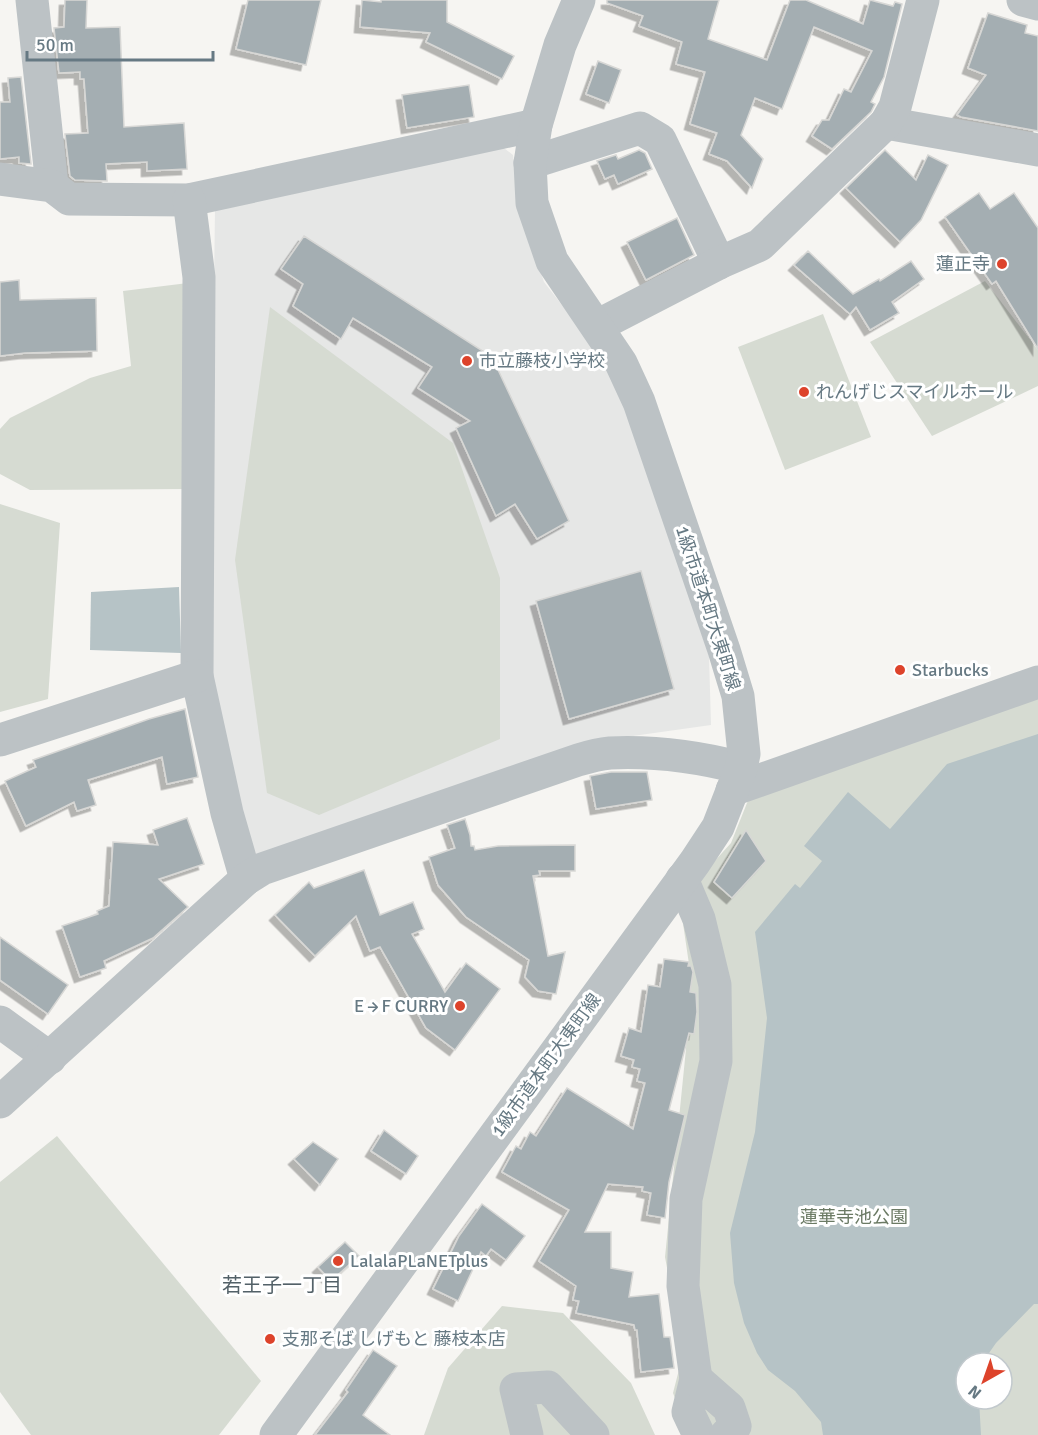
<svg xmlns="http://www.w3.org/2000/svg" width="1038" height="1435" font-family="Signika,'Noto Sans JP',sans-serif">
<defs>
<filter id="shadow"><feDropShadow dx="-5.5" dy="5.5" stdDeviation="0" flood-color="#0004"/></filter>
</defs>
<rect width="100%" height="100%" fill="#f6f5f2"/>
<!-- built -->
<path fill="#e6e7e6" d="M495,141L513,155L520,209L544,282L614,372L709,656L711,725L590,742L253,857L209,675L215,209Z"/>
<!-- green -->
<g fill="#d6dbd2" fill-rule="evenodd">
<path d="M985,281L1038,350V386L932,436L870,342Z"/>
<path d="M188,283L189,489L30,490L0,474V429L10,418L90,378L131,366L123,291Z"/>
<path d="M270,307L453,443L500,578V739L319,815L267,793L235,560Z"/>
<path d="M823,314L871,437L785,470L738,347Z"/>
<path d="M0,504L60,523L48,699L0,712Z"/>
<path d="M1038,698V1435H689L673,1393L683,1354L665,1257L686,1049L690,971L680,903L694,884L731,843L751,793ZM966,1363H1002V1399H966Z"/>
<path d="M57,1136L261,1381L219,1435H31L0,1392V1182Z"/>
<path d="M502,1306L563,1313L631,1383L655,1435H424L448,1368Z"/>
</g>
<!-- water -->
<g fill="#b6c3c6">
<path d="M179,587L181,653L90,650L91,592Z"/>
<path d="M1038,734V1304H1034L996,1343L982,1363H966V1399H979L981,1435H823L821,1422L795,1391L768,1370L757,1353L744,1323L734,1283L730,1233L755,1132L767,1018L755,932L795,884L800,888L822,861L804,846L848,792L890,829L947,764Z"/>
</g>
<!-- building -->
<g fill="#a4aeb2" stroke="#d7d7d5" stroke-width="1.5" filter="url(#shadow)">
<path d="M65,0H87L86,28L120,27L124,127L184,123L187,169L147,171V162L106,164L107,181L75,180L70,176L65,134L88,133L84,79H80V72L59,73L54,28L64,27Z"/>
<path d="M248,0H321L306,65L236,49Z"/>
<path d="M362,0L381,2V0H447V22L514,56L502,79L426,42L430,33L360,27Z"/>
<path d="M607,0H719L708,39L767,60L790,0H806L863,24L870,0L893,6L895,2L902,4L884,77L871,102L875,104L871,112L832,149L812,136L822,120H829L844,89L851,92L872,51L814,27L782,109L755,98L741,135L763,159L752,188L727,161L709,154L717,133L690,124L705,72L676,64L682,42L639,26L643,16L607,3Z"/>
<path d="M988,13L1027,25L1025,33L1038,36V131L961,117L957,115L986,75L968,68Z"/>
<path d="M598,61L621,70L609,103L586,94Z"/>
<path d="M21,77L31,164L19,163V157L0,159V102H10L8,78Z"/>
<path d="M469,85L474,117L407,128L402,95Z"/>
<path d="M639,150L645,153L652,169L618,184L614,175L605,179L597,161L616,155L618,159Z"/>
<path d="M885,150L916,180L928,155L948,165L921,220L900,242L846,188Z"/>
<path d="M979,193L990,209L1014,193L1038,228V349L996,281L992,284L945,217Z"/>
<path d="M677,218L694,255L646,280L627,242Z"/>
<path d="M304,236L492,357L569,521L537,539L515,504L496,516L456,428L470,421L418,388L432,367L353,318L341,339L293,306L303,284L281,269Z"/>
<path d="M808,251L853,294L879,279L880,281L911,261L924,279L892,302L899,313L870,330L856,307L850,314L794,265Z"/>
<path d="M19,280L20,300L96,298L97,351L25,353L0,356V282Z"/>
<path d="M641,571L674,689L569,719L536,601Z"/>
<path d="M185,709L198,777L167,784L162,757L88,780L96,805L77,811L74,802L26,826L5,781L36,767L33,760L149,719Z"/>
<path d="M611,772H647L652,800L596,809L590,776Z"/>
<path d="M187,818L204,864L159,879L188,907L153,938L104,961L106,968L80,977L62,926L98,914L97,911L109,906L113,842L158,845L153,830Z"/>
<path d="M465,819L470,835L471,846H474L475,850L498,846L575,845V871H539L540,875L533,876L548,956L565,952L556,994L538,991L525,977L529,960L466,917L438,885L429,857L455,848L447,825Z"/>
<path d="M746,830L766,861L732,898L714,882Z"/>
<path d="M364,870L380,915L413,902L424,929L412,934L445,992L466,963L500,989L455,1050L426,1028L380,947L370,951L356,916L315,956L275,915L309,882L314,888Z"/>
<path d="M0,937L68,985L48,1014L0,980Z"/>
<path d="M664,959L689,962L688,966H691L693,972L690,992L696,993L697,1012L694,1034L689,1033L669,1110L685,1115L669,1182L665,1218L647,1215L651,1193L642,1191L643,1187L608,1184L585,1232H611V1268L633,1272L629,1297L659,1294L664,1337H670L674,1368L641,1372L637,1330H635L634,1325L576,1313L579,1301L573,1300L576,1286L539,1261L569,1210L502,1172L516,1146L521,1149L530,1132L536,1136L567,1088L633,1129L645,1083L637,1081L640,1069L632,1067L634,1060L621,1056L629,1028L641,1032L648,985L660,987Z"/>
<path d="M384,1130L418,1156L406,1174L371,1151Z"/>
<path d="M313,1142L338,1159L320,1185L294,1159Z"/>
<path d="M482,1204L525,1236L506,1260L491,1249L486,1256L481,1252L458,1301L433,1289L459,1236Z"/>
<path d="M345,1242L359,1256L331,1281L318,1267Z"/>
<path d="M373,1350L397,1366L363,1415L390,1435H315L348,1392L346,1390Z"/>
</g>
<g fill="none" stroke-linecap="round" stroke-linejoin="round">
<!-- minor -->
<g stroke="#bcc2c5" stroke-width="33">
<path d="M32,0L52,186"/>
<path d="M1023,0L1038,4"/>
<path d="M886,123L1038,150"/>
<path d="M530,163L640,128L660,140L719,263"/>
<path d="M0,179L52,186L69,199L189,200L536,125"/>
<path d="M189,200L199,277L197,676L227,813L246,879"/>
<path d="M597,326L719,263L760,245L886,123L895,107L923,0"/>
<path d="M0,740L197,676"/>
<path d="M732,790L1038,682"/>
<path d="M682,879L699,919L715,985L716,1061L686,1199L683,1286L696,1379L688,1412L699,1435"/>
<path d="M0,1022L50,1058"/>
<path d="M0,1102L246,879L262,869L578,760C588,757 599,754 610,753C654,751 699,757 741,768"/>
<path d="M696,1379L729,1408L735,1426L726,1435"/>
<path d="M276,1435L695,862L718,827L741,768L744,754L738,696L724,650L639,402L621,363L552,261L532,203L530,163L536,125L560,45L579,0"/>
<path d="M527,1435L516,1389L548,1387L593,1435"/>
</g>
</g>
<!-- markers -->
<g fill="#dd432b" stroke="#fff" stroke-width="2">
<circle cx="1002" cy="264" r="6"/>
<circle cx="467" cy="361" r="6"/>
<circle cx="804" cy="392" r="6"/>
<circle cx="900" cy="670" r="6"/>
<circle cx="460" cy="1006" r="6"/>
<circle cx="338" cy="1261" r="6"/>
<circle cx="270" cy="1339" r="6"/>
</g>
<g text-anchor="middle" dominant-baseline="central" stroke-width="6" stroke-linejoin="round" paint-order="stroke">
<!-- poi labels -->
<g font-size="18" fill="#667983" stroke="#fff" text-anchor="start">
<text x="990" y="264" text-anchor="end">蓮正寺</text>
<text x="479" y="361">市立藤枝小学校</text>
<text x="816" y="392">れんげじスマイルホール</text>
<text x="912" y="670">Starbucks</text>
<text x="448" y="1006" text-anchor="end">E→F CURRY</text>
<text x="350" y="1261">LalalaPLaNETplus</text>
<text x="282" y="1339">支那そば しげもと 藤枝本店</text>
</g>
<!-- street labels -->
<g font-size="18" fill="#667983" stroke="#fff">
<text transform="translate(708 608) rotate(72)">1級市道本町大東町線</text>
<text transform="translate(546 1065) rotate(-54)">1級市道本町大東町線</text>
</g>
<!-- park labels -->
<g font-size="18" fill="#6b7a64" stroke="#fff">
<text x="854" y="1217">蓮華寺池公園</text>
</g>
<!-- neighbourhood labels -->
<g font-size="20" fill="#536168" stroke="#fff">
<text x="282" y="1285">若王子一丁目</text>
</g>
</g>
<!-- north arrow -->
<g transform="translate(984 1381) rotate(220)"><circle r="28" fill="#ffffff" stroke="#c2c9cd" stroke-width="1.5"/>
<path d="M0-4.5L10 22L0 15L-10 22Z" fill="#dd432b"/>
<text y="-9" font-size="16" font-weight="bold" text-anchor="middle" fill="#667983">N</text>
</g>
<!-- scale -->
<path d="M27 51v9h186v-9" fill="none" stroke="#667983" stroke-width="3"/>
<text x="36" y="51" font-size="18" fill="#667983" stroke="#ffffff" stroke-width="4.5" paint-order="stroke">50 m</text>
</svg>
